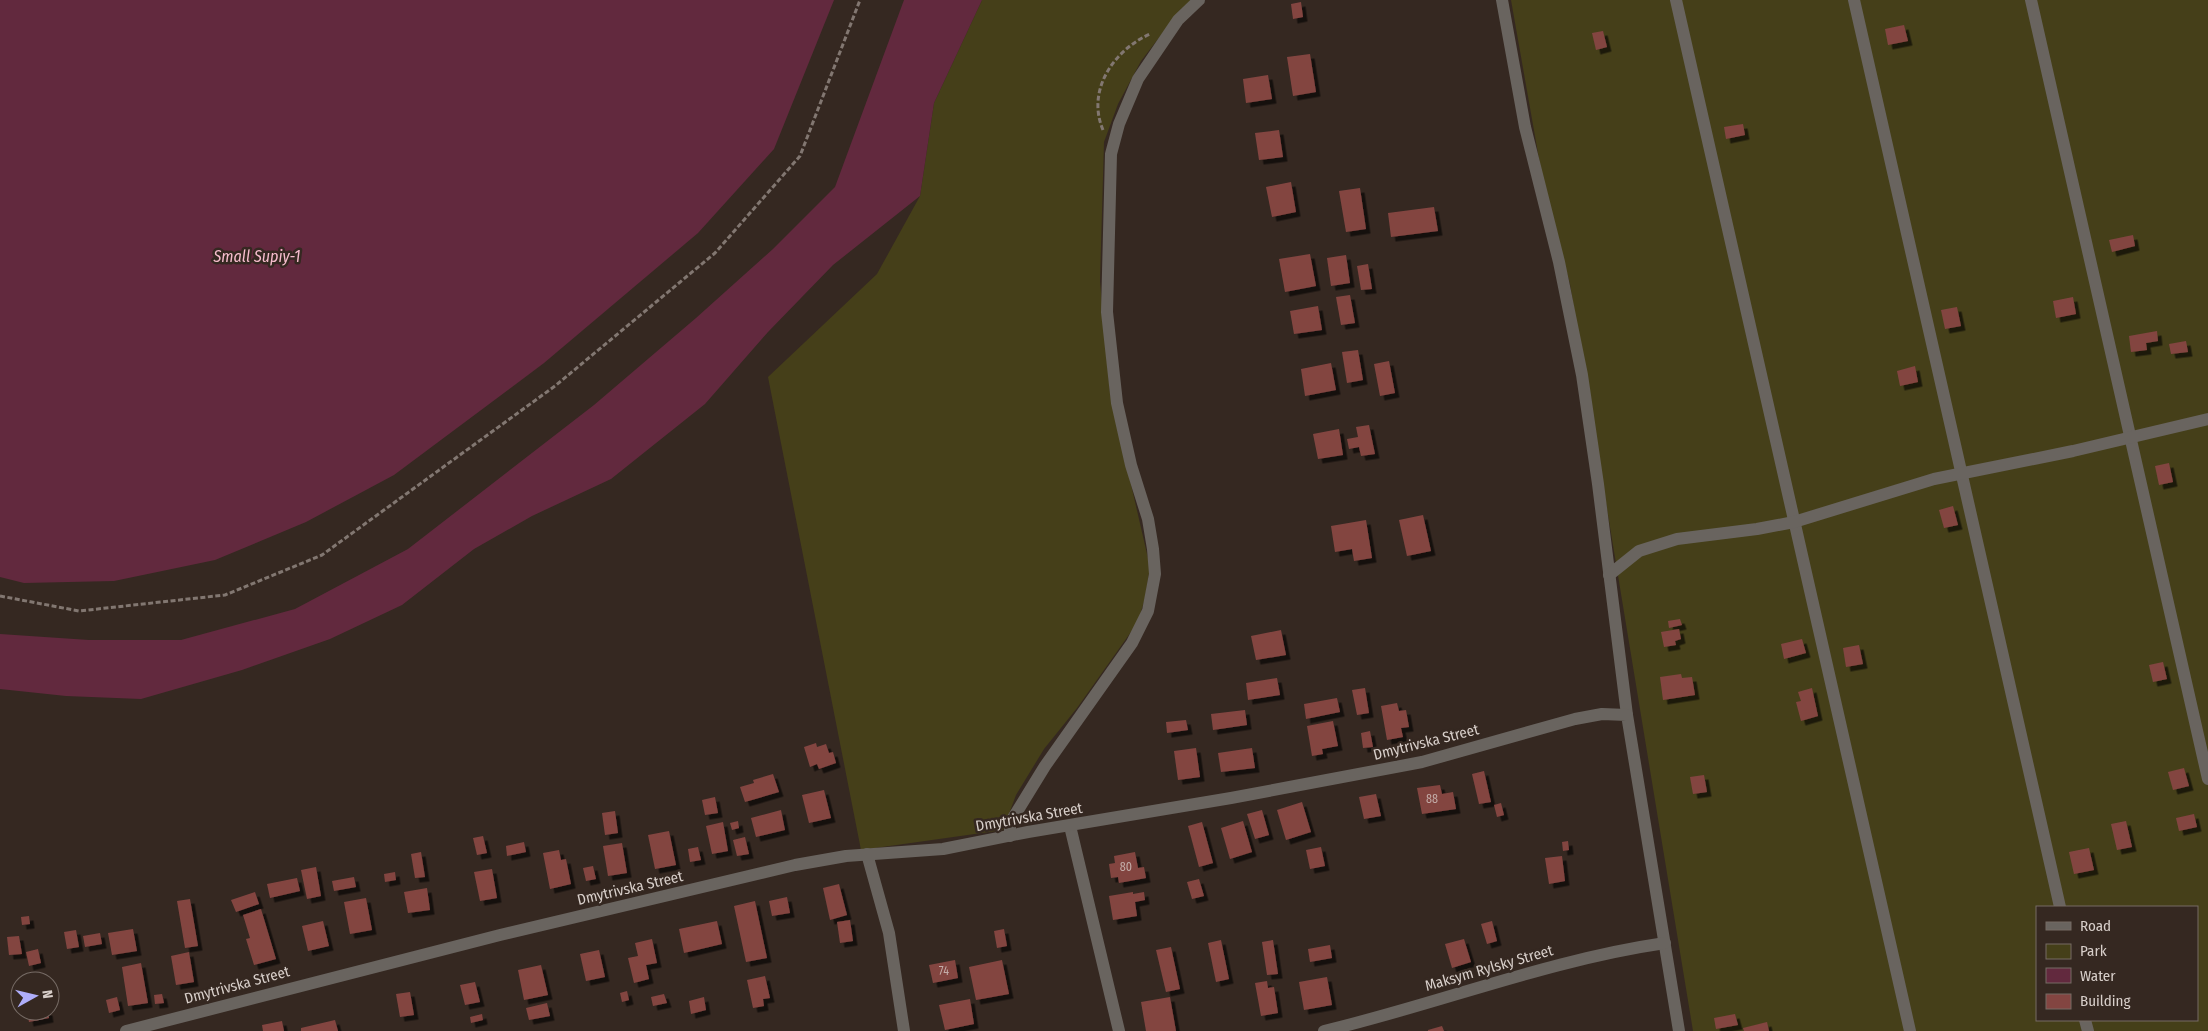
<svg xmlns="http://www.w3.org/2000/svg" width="2208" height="1031" font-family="'Fira Sans Condensed',sans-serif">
<defs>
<filter id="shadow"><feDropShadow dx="4.5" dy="4.5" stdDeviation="0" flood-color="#0009"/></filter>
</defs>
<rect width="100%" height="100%" fill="#352821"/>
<!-- green -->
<g fill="#453f19" fill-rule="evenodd">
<path d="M982,0H1195L1181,9L1141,61L1118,104L1104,142L1100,281L1110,393L1150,567L1145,598L1138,622L1077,708L1044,749L1016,795L1003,830L861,850L768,377L877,274L920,196L934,103Z"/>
<path d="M1511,0H2208V1031H1693L1570,284L1544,187ZM2037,907H2197V1020H2037Z"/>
</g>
<!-- water -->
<g fill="#62293e">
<path d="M0,0H834L774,149L698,233L544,363L394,475L306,522L215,560L114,581L24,583L0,577Z"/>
<path d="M904,0H982L934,103L920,196L833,265L768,332L705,404L611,479L532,516L474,549L402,605L330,639L242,670L141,699L66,696L0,689V634L89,640H181L295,609L408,549L594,405L696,318L773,249L835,187Z"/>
</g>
<!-- building -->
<g fill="#834541" filter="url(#shadow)">
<path d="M1301,2L1303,17L1293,19L1291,4Z"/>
<path d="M1904,25L1908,41L1888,45L1885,29Z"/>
<path d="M1603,31L1607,47L1596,50L1592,33Z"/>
<path d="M1310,54L1316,92L1293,96L1287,57Z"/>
<path d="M1268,75L1272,99L1246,103L1243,79Z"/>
<path d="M1743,124L1745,135L1726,139L1724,127Z"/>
<path d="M1279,130L1283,157L1259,160L1255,133Z"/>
<path d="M1291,182L1296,212L1272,217L1266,187Z"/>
<path d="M1360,188L1366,229L1346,232L1339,191Z"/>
<path d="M1434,207L1438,231L1391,237L1388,213Z"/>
<path d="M2133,235L2135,246L2112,252L2109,240Z"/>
<path d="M1310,254L1316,286L1285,292L1279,259Z"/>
<path d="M1346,255L1350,283L1331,286L1327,258Z"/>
<path d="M1368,264L1372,289L1361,290L1357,266Z"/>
<path d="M1350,295L1355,323L1341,325L1336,297Z"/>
<path d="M2073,297L2076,314L2056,318L2053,301Z"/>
<path d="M1318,306L1322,330L1294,334L1290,311Z"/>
<path d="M1957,307L1961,326L1945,329L1941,310Z"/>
<path d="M2157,331L2158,341L2146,343L2147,350L2131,352L2129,336Z"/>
<path d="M2186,341L2188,352L2171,354L2169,344Z"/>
<path d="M1358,350L1363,380L1347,383L1342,352Z"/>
<path d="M1389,361L1395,393L1380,396L1374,364Z"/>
<path d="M1331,363L1336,390L1305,396L1301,369Z"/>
<path d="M1915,366L1918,382L1900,386L1897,371Z"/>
<path d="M1369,425L1375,454L1361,456L1359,447L1349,449L1347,439L1358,437L1356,427Z"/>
<path d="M1339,429L1343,455L1318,459L1313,434Z"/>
<path d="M2169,463L2173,482L2159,485L2155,466Z"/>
<path d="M1953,506L1958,525L1944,528L1939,510Z"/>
<path d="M1423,515L1431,551L1407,556L1399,520Z"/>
<path d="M1366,520L1372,558L1354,561L1352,549L1335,552L1331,526Z"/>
<path d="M1680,619L1682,625L1669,628L1668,621Z"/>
<path d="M1679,629L1681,639L1675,641L1676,645L1664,647L1661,632Z"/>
<path d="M1281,630L1286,655L1256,660L1251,636Z"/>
<path d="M1802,639L1806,653L1784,659L1781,644Z"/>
<path d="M1859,645L1863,664L1846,667L1843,648Z"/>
<path d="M2163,662L2167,679L2153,682L2149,665Z"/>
<path d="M1681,674L1682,678L1692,677L1695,695L1663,700L1660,677Z"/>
<path d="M1277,678L1280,695L1248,700L1246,683Z"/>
<path d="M1365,688L1369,713L1357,715L1352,690Z"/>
<path d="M1812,688L1818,716L1801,721L1796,702L1801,701L1798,692Z"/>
<path d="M1337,698L1340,712L1306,719L1304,704Z"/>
<path d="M1397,703L1399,711L1406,710L1409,727L1401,728L1403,737L1387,740L1381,706Z"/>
<path d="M1245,710L1247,725L1213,730L1211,714Z"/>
<path d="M1186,720L1188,730L1167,733L1166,722Z"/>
<path d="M1333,721L1338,746L1322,749L1323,754L1312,756L1307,726Z"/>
<path d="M1370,731L1373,747L1363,748L1361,733Z"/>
<path d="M816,743L817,747L826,744L829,753L833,752L836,763L819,769L817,764L810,767L804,747Z"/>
<path d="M1196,748L1200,777L1178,780L1174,751Z"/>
<path d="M1252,748L1255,768L1221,772L1218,753Z"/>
<path d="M2184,768L2189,786L2173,790L2168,772Z"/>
<path d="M1484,771L1491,802L1479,804L1472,774Z"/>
<path d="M773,774L779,792L745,802L740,787L754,783L753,780Z"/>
<path d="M1704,775L1707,792L1693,794L1690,777Z"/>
<path d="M1440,785L1442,794L1453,792L1456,809L1422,814L1417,788Z"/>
<path d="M824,790L831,818L809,823L802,795Z"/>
<path d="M1376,794L1381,816L1364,819L1359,797Z"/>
<path d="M715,797L718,813L705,815L702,800Z"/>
<path d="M1302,802L1311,832L1286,840L1277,810Z"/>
<path d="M1501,803L1504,815L1497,817L1494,805Z"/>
<path d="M781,810L785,830L756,837L751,818Z"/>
<path d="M1262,810L1269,835L1255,839L1247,814Z"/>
<path d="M615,811L618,833L605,835L602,813Z"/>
<path d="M2194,814L2197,827L2179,831L2176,818Z"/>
<path d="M738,821L739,828L732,830L730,823Z"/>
<path d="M1243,821L1252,852L1230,859L1221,828Z"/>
<path d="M2126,821L2132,847L2117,850L2111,824Z"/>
<path d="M723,822L728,851L712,854L706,826Z"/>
<path d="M1202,822L1213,863L1199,867L1188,826Z"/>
<path d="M669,831L676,865L655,869L648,835Z"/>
<path d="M483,836L487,853L477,855L473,838Z"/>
<path d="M745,837L749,854L737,856L733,840Z"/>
<path d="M1568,841L1569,850L1563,851L1562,842Z"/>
<path d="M524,842L526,852L507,856L506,846Z"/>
<path d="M622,843L627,873L608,876L603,846Z"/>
<path d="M698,847L701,860L690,862L688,849Z"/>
<path d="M1321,847L1325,866L1310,869L1306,850Z"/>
<path d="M2089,848L2094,870L2074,874L2069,852Z"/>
<path d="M559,850L561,860L566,859L571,884L550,889L543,853Z"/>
<path d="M421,852L425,877L415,878L411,854Z"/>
<path d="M1135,852L1138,868L1144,867L1146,878L1119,883L1118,877L1111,878L1109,864L1115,863L1114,856Z"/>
<path d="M1562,856L1565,881L1549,884L1545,858Z"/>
<path d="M593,866L596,879L586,881L583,868Z"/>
<path d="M316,867L321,896L307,899L301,870Z"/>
<path d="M492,869L497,898L480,901L474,872Z"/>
<path d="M395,872L396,880L385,882L384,874Z"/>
<path d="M354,877L356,887L334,891L332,881Z"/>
<path d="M297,878L300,891L270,898L267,884Z"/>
<path d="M1199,879L1204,896L1192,899L1187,882Z"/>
<path d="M839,884L847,915L830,920L823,888Z"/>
<path d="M427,888L430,910L408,913L404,892Z"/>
<path d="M255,892L259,904L236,912L231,900Z"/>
<path d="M1133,892V894L1144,892L1145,900L1135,902L1137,916L1113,920L1109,896Z"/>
<path d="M787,897L790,913L772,916L769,901Z"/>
<path d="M366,898L372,930L350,934L344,902Z"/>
<path d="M190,899L198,946L185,948L177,901Z"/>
<path d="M755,901L767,958L746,962L734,906Z"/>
<path d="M261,909L276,959L254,965L246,939L250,938L243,915Z"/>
<path d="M29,916L30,924L22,925L21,917Z"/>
<path d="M850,920L853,941L840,943L837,922Z"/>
<path d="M323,921L329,946L308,951L302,926Z"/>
<path d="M717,921L722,944L684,953L679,929Z"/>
<path d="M1492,921L1497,941L1487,944L1481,924Z"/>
<path d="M133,929L137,951L112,955L108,933Z"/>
<path d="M1004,929L1007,946L997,948L994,931Z"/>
<path d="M76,930L79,947L67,949L64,932Z"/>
<path d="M100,933L102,944L85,947L83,936Z"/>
<path d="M19,936L22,954L9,955L7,937Z"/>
<path d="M652,939L657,963L646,965L649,979L634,983L628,958L638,956L635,943Z"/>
<path d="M1464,939L1471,962L1452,968L1445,944Z"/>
<path d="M1221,940L1229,979L1216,982L1208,943Z"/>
<path d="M1273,940L1278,974L1267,975L1262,942Z"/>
<path d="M1330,945L1332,958L1310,962L1308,949Z"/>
<path d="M1171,947L1180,989L1166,992L1156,950Z"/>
<path d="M38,949L41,963L29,966L26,952Z"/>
<path d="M599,950L605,977L586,981L580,954Z"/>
<path d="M189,952L194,982L176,985L171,956Z"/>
<path d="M955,960L958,978L933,983L929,965Z"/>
<path d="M1002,960L1009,994L976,1000L969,967Z"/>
<path d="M141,963L148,1003L128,1006L122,967Z"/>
<path d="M541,965L548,995L524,1000L518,970Z"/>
<path d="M765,976L770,998L763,999L764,1006L753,1008L747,980Z"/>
<path d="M1327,977L1332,1005L1304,1010L1299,982Z"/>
<path d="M1267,981L1268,988L1274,987L1278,1013L1261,1016L1255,983Z"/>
<path d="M475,982L480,1002L465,1005L460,985Z"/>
<path d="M627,991L629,1000L622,1002L620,993Z"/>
<path d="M410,992L414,1015L400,1017L396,994Z"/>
<path d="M162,994L164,1003L155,1004L154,995Z"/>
<path d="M664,994L667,1003L653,1006L651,997Z"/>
<path d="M117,997L120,1010L109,1013L106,1000Z"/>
<path d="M704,997L706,1010L691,1014L689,1001Z"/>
<path d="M1170,997L1176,1031H1146L1141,1002Z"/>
<path d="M970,999L974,1024L945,1030L939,1005Z"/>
<path d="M547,1003L550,1016L529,1020L526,1008Z"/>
<path d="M27,1011H48L49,1018L29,1022Z"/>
<path d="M482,1014L483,1020L471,1023L470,1017Z"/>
<path d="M1735,1014L1738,1025L1716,1029L1714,1018Z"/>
<path d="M335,1020L338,1031H301V1028Z"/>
<path d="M282,1021L284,1031H263L262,1025Z"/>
<path d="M1767,1022L1769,1031H1744L1743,1028Z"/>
<path d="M1442,1026L1444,1031H1428V1030Z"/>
</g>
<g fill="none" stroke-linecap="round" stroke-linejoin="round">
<!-- path -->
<g stroke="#827771" stroke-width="3" stroke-dasharray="5 2.5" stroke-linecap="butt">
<path d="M1103,130C1086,90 1114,50 1150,34"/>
<path d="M0,596L79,611L225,595L322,555L555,386L715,253L800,156L860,0"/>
</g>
<!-- minor -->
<g stroke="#69645f" stroke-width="12">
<path d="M1502,0L1525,127L1559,262L1582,375L1598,484L1627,715"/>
<path d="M1676,0L1910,1031"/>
<path d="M1854,0L2060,907"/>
<path d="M2031,0L2208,779"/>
<path d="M1609,575L1639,551L1677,539L1757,529L1794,522L1934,479L2073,451L2208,419"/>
<path d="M1070,826L1119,1031"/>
<path d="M1010,836V823L1045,766L1132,643L1148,611L1155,574L1153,549L1148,519L1131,465L1117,403L1107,312L1111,154L1119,124L1138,79L1178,20L1199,0"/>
<path d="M867,854L889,933L904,1031"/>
<path d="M2085,1020L2088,1031"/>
<path d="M126,1031L500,935L795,865L846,856L943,849L1028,832L1231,798L1422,762L1575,719L1602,714L1627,715L1679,1031"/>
<path d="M1324,1031C1438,1004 1548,960 1665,943"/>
</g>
</g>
<g text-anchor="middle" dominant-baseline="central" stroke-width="5" stroke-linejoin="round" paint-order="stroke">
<!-- number labels -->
<g font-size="12" fill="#c3aca8">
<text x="1432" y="799">88</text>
<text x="1126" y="867">80</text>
<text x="944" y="971">74</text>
</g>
<!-- street labels -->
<g font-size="15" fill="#d8cfca" stroke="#352821">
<text transform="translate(1426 742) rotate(-14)">Dmytrivska Street</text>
<text transform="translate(1029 817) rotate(-10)">Dmytrivska Street</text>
<text transform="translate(630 888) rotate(-13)">Dmytrivska Street</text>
<text transform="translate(1489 968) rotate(-16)">Maksym Rylsky Street</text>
<text transform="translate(237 985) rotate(-15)">Dmytrivska Street</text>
</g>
<!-- water labels -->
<g font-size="16" font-style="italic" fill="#f6bccd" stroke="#352821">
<text x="257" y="256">Small Supiy-1</text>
</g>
</g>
<!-- legend -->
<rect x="2036" y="906" width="162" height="115" fill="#352821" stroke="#766b65"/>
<rect x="2046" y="922" width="25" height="8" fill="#69645f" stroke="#766b65"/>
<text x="2080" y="931" font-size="15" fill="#d8cfca">Road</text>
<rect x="2046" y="944" width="25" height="15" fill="#453f19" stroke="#766b65"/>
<text x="2080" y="956" font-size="15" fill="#d8cfca">Park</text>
<rect x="2046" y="968" width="25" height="15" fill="#62293e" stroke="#766b65"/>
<text x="2080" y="981" font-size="15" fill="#d8cfca">Water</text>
<rect x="2046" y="994" width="25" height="15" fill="#834541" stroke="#766b65"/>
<text x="2080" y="1006" font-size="15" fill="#d8cfca">Building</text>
<!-- north arrow -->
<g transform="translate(35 996) rotate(82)"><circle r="24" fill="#352821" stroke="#766b65"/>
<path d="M0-4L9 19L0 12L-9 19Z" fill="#afaefa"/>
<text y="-8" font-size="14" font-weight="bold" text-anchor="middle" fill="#d8cfca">N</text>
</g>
</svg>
